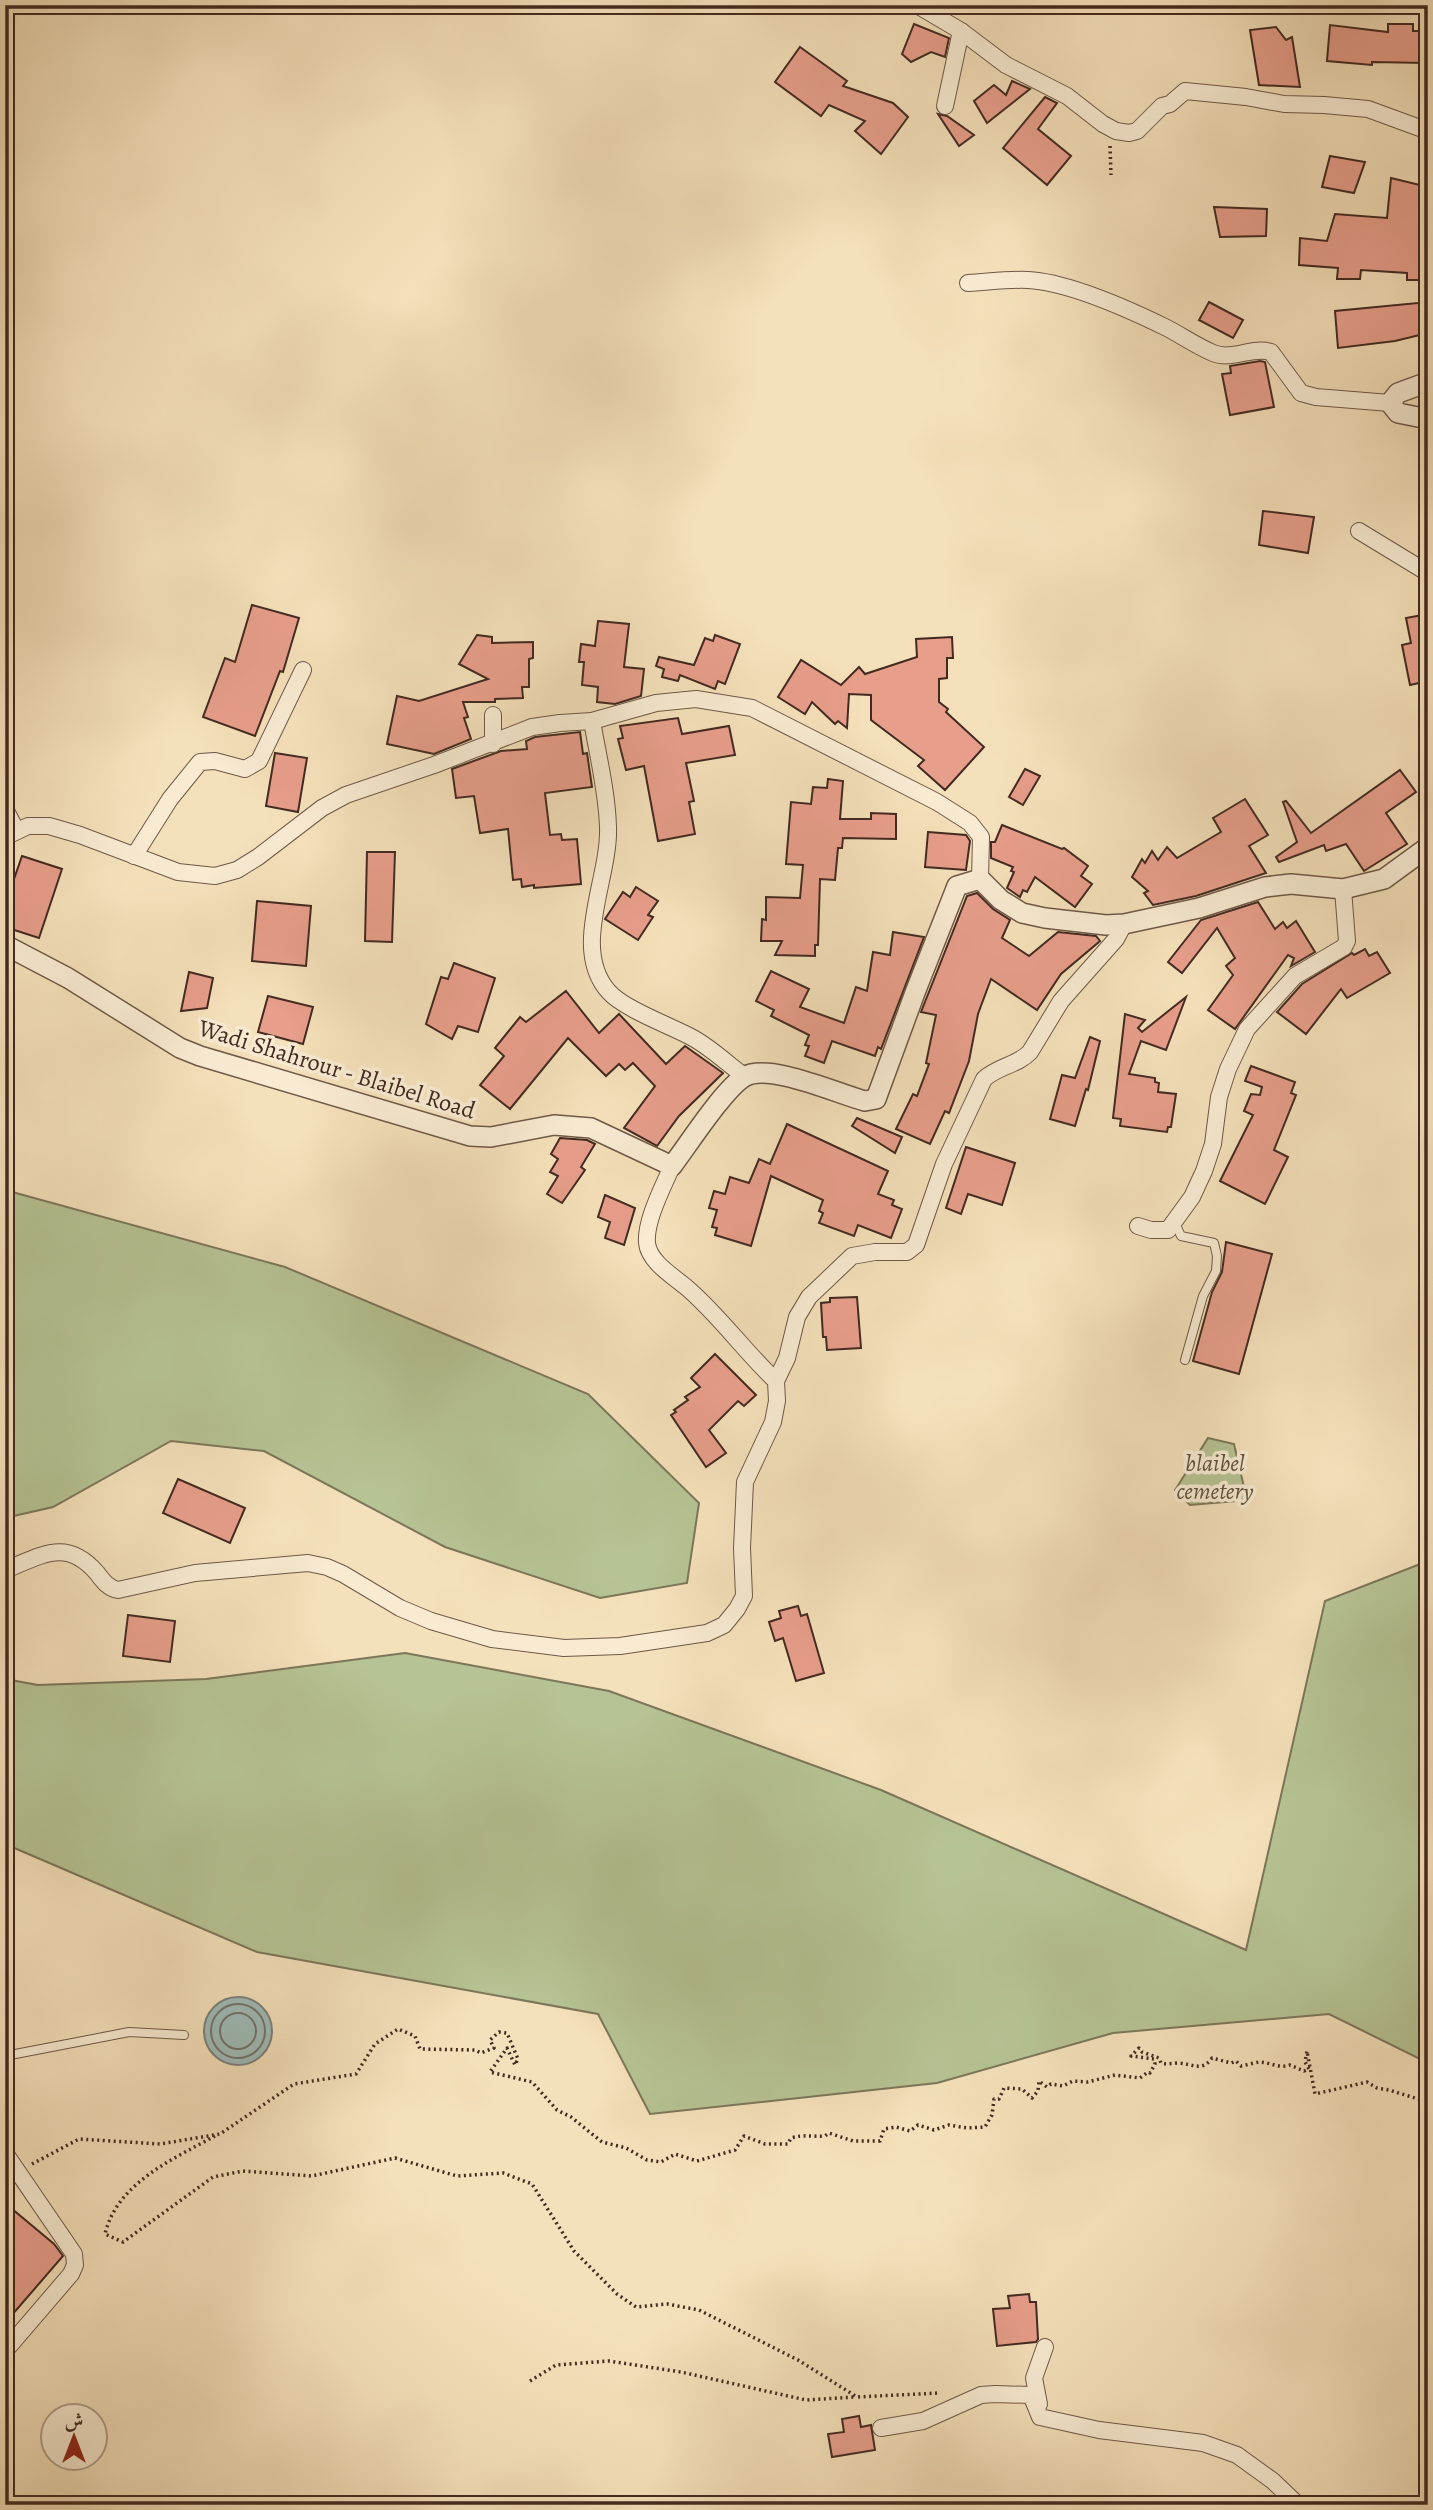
<svg xmlns="http://www.w3.org/2000/svg" width="1433" height="2510" font-family="Alegreya,Amiri,serif">
<rect width="100%" height="100%" fill="#f4e0ba"/>
<filter id="stains"><feTurbulence type="fractalNoise" baseFrequency=".00286" numOctaves="4"/><feColorMatrix values="0 0 0 0 .2 0 0 0 0 .09 0 0 0 0 .02 0 0 0 .5 -.17"/></filter>
<radialGradient id="worn" r=".72"><stop offset=".6" stop-color="#630" stop-opacity="0"/><stop offset="1" stop-color="#630" stop-opacity=".3"/></radialGradient>
<!-- green -->
<g fill="#b6c394" stroke="#7c765a" stroke-width="2">
<path d="M5,1190L285,1267L588,1394L699,1503L687,1583L600,1598L445,1547L264,1451L171,1441L53,1507L5,1518Z"/>
<path d="M1208,1438L1234,1444L1247,1500L1190,1505L1175,1490Z"/>
<path d="M1428,1561V2063L1329,2014L1113,2033L937,2083L650,2114L598,2014L257,1952L5,1844V1679L38,1685L206,1679L405,1653L609,1691L881,1790L1246,1950L1325,1601Z"/>
</g>
<!-- water -->
<circle fill="#9ebbb8" stroke="#7a817c" stroke-width="2" cx="238" cy="2031" r="34"/>
<g fill="none" stroke-linecap="round" stroke-linejoin="round">
<!-- shore -->
<g stroke="#70726c" stroke-width="2">
<circle cx="238" cy="2031" r="27"/>
<circle cx="238" cy="2031" r="18"/>
</g>
</g>
<!-- building -->
<g fill="#e79e8b" stroke="#432a21" stroke-width="2">
<path d="M914,24L949,38L945,57L931,52L911,62L902,54Z"/>
<path d="M1388,24H1413V31H1428V63L1372,62V65L1327,61L1330,25L1388,32Z"/>
<path d="M1276,27L1286,40L1292,37L1300,87L1259,85L1250,30Z"/>
<path d="M800,47L847,81L843,86L893,103L908,117L881,154L855,131L865,121L829,105L821,116L775,82Z"/>
<path d="M1012,81L1030,89L987,123L974,101L994,85L1006,95Z"/>
<path d="M1045,97L1057,103L1038,129L1071,156L1047,185L1003,148Z"/>
<path d="M938,114L947,116L974,135L959,146Z"/>
<path d="M1330,156L1365,162L1354,193L1322,187Z"/>
<path d="M1391,178L1428,187V280H1407V273L1361,270L1360,279H1337L1338,268L1299,265L1300,238L1327,241L1335,214L1387,218Z"/>
<path d="M1214,207L1267,209L1266,236L1220,237Z"/>
<path d="M1209,302L1243,320L1233,338L1199,320Z"/>
<path d="M1428,302V333L1395,341L1338,348L1335,311Z"/>
<path d="M1260,361L1265,362L1274,407L1230,415L1222,374L1231,373L1230,366Z"/>
<path d="M1263,511L1314,517L1308,553L1259,545Z"/>
<path d="M252,605L299,618L283,672L280,671L255,736L203,717L225,658L235,662Z"/>
<path d="M1428,614V681L1410,685L1402,645L1411,643L1406,618Z"/>
<path d="M598,621L629,624L624,667L644,669L641,696L615,704L597,702L598,687L582,685L584,662H579L581,644L595,646Z"/>
<path d="M477,635L492,637V643L533,642V658L529,659V687H522L523,698L495,699V702H463L468,717L464,718L471,739L434,754L387,744L397,696L419,701L488,679L459,664Z"/>
<path d="M715,635L740,644L725,684L718,681L715,689L680,675L678,681L662,677L664,669L656,666L659,657L694,665L705,638L713,641Z"/>
<path d="M952,637L953,658H947V678L939,679V702L948,709L946,712L984,747L945,790L918,766L924,760L871,720V695L849,694L847,728L838,721L835,724L812,702L805,714L778,697L801,660L841,685L859,667L865,674L917,657L916,639Z"/>
<path d="M678,718L682,734L729,726L735,755L686,763L694,801L689,802L695,834L658,841L644,766L626,770L618,739L623,738L620,726Z"/>
<path d="M580,732L583,754L587,753L592,787L545,793L550,835L561,834L562,840L577,839L581,884L534,888V885L522,887L521,879L513,880L508,829L480,833L474,796L456,798L452,769L501,751L527,749L526,741L535,737Z"/>
<path d="M275,753L307,758L298,812L266,806Z"/>
<path d="M1025,769L1040,776L1023,805L1009,797Z"/>
<path d="M1400,770L1416,792L1386,813L1407,844L1364,871L1346,844L1326,851L1324,845L1279,862L1276,857L1297,842L1283,802L1286,801L1311,833Z"/>
<path d="M828,779L843,781L840,819H871V813L896,814V839L843,838L842,848H838L835,880L820,879L818,945H815V956L775,955L782,941H761L762,919L766,920V897L800,898L803,865L786,864L791,802L811,804L813,787L827,788Z"/>
<path d="M1245,799L1268,835L1249,846L1266,873L1196,896L1153,905L1144,893L1148,891L1132,877L1142,859L1145,863L1152,851L1158,860L1167,847L1177,858L1221,832L1213,818Z"/>
<path d="M1002,825L1062,849L1064,848L1088,866L1081,876L1092,884L1075,907L1035,877L1027,892L1023,890L1020,897L1007,888L1014,872L1011,871L1013,867L991,858V842H995Z"/>
<path d="M928,832L966,835L970,841L966,870L925,867Z"/>
<path d="M367,852H395L392,942L365,941Z"/>
<path d="M22,856L62,869L39,938L5,927V905Z"/>
<path d="M636,887L658,901L648,915L653,917L638,940L605,919L623,892L630,897Z"/>
<path d="M977,893L993,909L1010,920L1002,938L1029,956L1058,932L1096,936L1100,941L1061,974L1037,1010L991,979L978,1014L969,1061L949,1113L945,1111L930,1144L896,1129L913,1094L917,1096L929,1064L926,1063L936,1015L921,1012L967,896Z"/>
<path d="M257,901L311,906L306,966L252,961Z"/>
<path d="M1258,902L1275,929L1283,922L1287,928L1296,921L1315,952L1291,966L1294,958L1288,955L1235,1029L1208,1010L1233,975L1226,966L1235,958L1217,928L1182,973L1168,962L1201,920Z"/>
<path d="M893,932L924,937L881,1049L878,1047L875,1056L832,1041L824,1063L805,1056L809,1046L805,1045L809,1035L771,1016L774,1010L756,1001L771,971L809,989L800,1007L844,1023L856,987L867,991L873,952L890,955Z"/>
<path d="M1365,949L1369,956L1377,952L1390,973L1347,998L1341,989L1306,1034L1277,1012L1302,984L1352,953L1354,955Z"/>
<path d="M454,963L495,978L478,1032L458,1026L452,1039L426,1024L441,977L448,979Z"/>
<path d="M189,972L213,978L207,1008L181,1011Z"/>
<path d="M566,991L599,1033L619,1014L666,1064L685,1046L723,1073L679,1116L657,1146L624,1128L655,1086L633,1063L625,1070L619,1064L606,1076L568,1038L510,1109L480,1085L504,1056L495,1048L520,1017L526,1022Z"/>
<path d="M268,996L313,1007L303,1044L258,1032Z"/>
<path d="M1186,997L1166,1050L1141,1041L1129,1074L1155,1078V1082L1159,1083L1158,1092L1176,1094L1171,1127H1168L1167,1132L1120,1126L1121,1119L1113,1118L1125,1014L1145,1020L1138,1028L1142,1032Z"/>
<path d="M1090,1037L1100,1041L1088,1090L1086,1089L1075,1126L1050,1119L1062,1075L1075,1078Z"/>
<path d="M1251,1066L1295,1082L1291,1093L1296,1095L1274,1150L1288,1157L1265,1204L1220,1181L1253,1115L1244,1111L1251,1094L1260,1095L1262,1087L1245,1081Z"/>
<path d="M857,1118L902,1137L895,1153L852,1126Z"/>
<path d="M787,1124L888,1171L878,1194L894,1200L892,1205L902,1209L891,1238L858,1225L854,1236L819,1223L823,1213L819,1211L823,1200L771,1176L751,1246L715,1235L717,1228L712,1227L717,1210L709,1208L714,1191L725,1194L730,1177L749,1183L759,1159L770,1164Z"/>
<path d="M560,1138L587,1140L595,1144L581,1167L585,1170L562,1203L547,1194L558,1176L550,1172L558,1159L551,1154Z"/>
<path d="M966,1147L1015,1163L1002,1205L968,1194L961,1214L946,1208Z"/>
<path d="M605,1195L635,1208L624,1245L605,1238L610,1222L598,1217Z"/>
<path d="M1226,1242L1272,1254L1239,1374L1193,1361L1212,1292L1222,1272Z"/>
<path d="M857,1297L861,1348L827,1350L826,1337H823L821,1303L830,1302V1298Z"/>
<path d="M715,1354L756,1395L744,1406L738,1401L709,1430L726,1453L706,1467L671,1415L676,1412L674,1410L688,1400L685,1397L700,1387L691,1378Z"/>
<path d="M178,1479L245,1508L230,1543L163,1513Z"/>
<path d="M798,1606L801,1616L807,1614L824,1673L796,1681L783,1638L775,1641L769,1622L781,1618L779,1611Z"/>
<path d="M128,1615L175,1621L170,1662L123,1656Z"/>
<path d="M5,2203L54,2244L63,2256L5,2323Z"/>
<path d="M1029,2294L1030,2302H1036L1038,2339L1036,2342L997,2346L993,2309L1010,2308L1008,2296Z"/>
<path d="M859,2416L861,2427L871,2425L875,2450L832,2457L828,2434L844,2432L842,2419Z"/>
</g>
<g fill="none" stroke-linecap="round" stroke-linejoin="round">
<!-- service casing -->
<g stroke="#6f5847" stroke-width="10">
<g id="service">
<path d="M1175,1223L1181,1236L1214,1243L1217,1256L1216,1271L1203,1296L1185,1360"/>
<path d="M5,2056L129,2032L184,2035"/>
</g>
</g>
<!-- minor casing -->
<g stroke="#6f5847" stroke-width="18">
<g id="minor">
<path d="M917,5L961,31L1006,65L1067,96L1103,124L1116,131L1129,133L1137,131L1162,106L1170,104L1185,91L1246,97L1284,104L1324,105L1368,109L1428,131"/>
<path d="M945,106L961,31"/>
<path d="M968,283C988,282 1008,279 1028,280C1069,282 1128,309 1165,327C1181,335 1196,346 1213,353C1232,361 1252,346 1271,352L1301,393L1316,397L1390,403"/>
<path d="M1359,531L1428,573"/>
<path d="M592,721C598,756 607,792 608,827C610,879 570,949 609,992C624,1009 671,1026 693,1038C711,1048 728,1064 744,1076"/>
<path d="M493,744V715"/>
<path d="M5,809L16,830"/>
<path d="M5,837L28,826H49L80,835L178,872L215,876L237,870L258,857L322,808L346,795L434,765L532,727L560,723L592,721L656,703L696,699L752,708L937,802L970,823L981,837L980,879"/>
<path d="M134,856L170,799L200,762L215,761L245,769L259,761L303,670"/>
<path d="M1138,1226L1151,1230H1168L1192,1197L1204,1171L1213,1144L1219,1097L1228,1069L1247,1029L1295,976L1344,947L1347,941L1343,889"/>
<path d="M776,1381L787,1358L797,1317L809,1297L852,1256L875,1252H907L916,1245L944,1164L984,1079C998,1066 1018,1065 1030,1052L1061,1001L1116,939L1124,924"/>
<path d="M5,1570C41,1556 66,1537 97,1573C103,1581 108,1588 118,1590L195,1573L308,1563L327,1567L343,1574L400,1608L431,1621L492,1639L564,1648L620,1646L707,1633L724,1625L737,1609L744,1596L742,1548L745,1482L773,1422L777,1401L776,1381C745,1352 719,1315 686,1287C673,1276 649,1262 647,1243C645,1221 663,1187 672,1166"/>
<path d="M5,2153L74,2254L75,2265L71,2274L5,2351"/>
<path d="M1039,2404L1034,2378L1045,2347"/>
<path d="M881,2428L923,2421L981,2395L995,2394L1031,2395L1040,2417L1099,2430L1203,2443L1237,2455L1273,2481L1298,2505"/>
</g>
</g>
<!-- tertiary casing -->
<g stroke="#6f5847" stroke-width="22">
<g id="tertiary">
<path d="M1428,382L1398,393L1390,403L1398,413L1428,419"/>
<path d="M5,945L68,978L180,1048L200,1056L470,1136L491,1137L554,1125L591,1128L672,1166C688,1145 724,1089 744,1077C768,1062 838,1094 865,1101L876,1099L916,990L957,886L980,879L1001,900L1022,913L1045,918L1106,925L1124,924L1199,908L1265,887L1291,884L1343,889L1384,879L1428,847"/>
</g>
</g>
<!-- path -->
<g stroke="#432a21" stroke-width="3.5" stroke-dasharray="2 3.5" stroke-linecap="butt">
<path d="M1110,146L1111,175"/>
<path d="M215,2136C173,2159 117,2183 105,2234L123,2242L213,2177L243,2171L312,2176L395,2158L457,2176L503,2173L532,2184L574,2251L617,2294L636,2307L667,2304L699,2310L798,2360L857,2397L939,2393"/>
<path d="M32,2164L79,2139L160,2144L220,2134L294,2084L356,2074L375,2044L398,2029L415,2036L420,2049L475,2050L481,2053L494,2048L490,2040L499,2032L507,2033L518,2059L515,2065L507,2048L490,2072L532,2082L557,2110L571,2117L602,2142L626,2148L647,2160L661,2162L675,2154L697,2161L735,2150L744,2136L765,2144H788L791,2138C804,2134 812,2137 825,2136L829,2133L853,2141H880L884,2129L896,2127L910,2131L918,2125L934,2130L949,2125L967,2128L985,2127L992,2115L994,2099H999L1004,2088L1022,2089L1032,2098L1038,2091L1039,2081L1047,2087L1051,2084L1063,2086L1073,2081L1088,2082L1115,2075L1140,2078L1148,2072L1150,2073L1155,2064L1154,2059L1131,2056L1139,2048L1142,2052L1159,2058L1161,2063C1167,2065 1173,2063 1179,2063C1193,2064 1202,2072 1212,2058L1231,2063L1236,2061L1241,2066C1247,2065 1253,2063 1259,2062C1270,2062 1279,2069 1290,2065L1304,2071L1309,2069L1305,2062L1307,2051L1315,2094L1367,2082L1377,2088L1389,2090L1428,2102"/>
<path d="M530,2381L556,2365L609,2361L681,2372L806,2400L855,2397"/>
</g>
<!-- service -->
<use href="#service" stroke="#f8ebd2" stroke-width="8"/>
<!-- minor -->
<use href="#minor" stroke="#f8ebd2" stroke-width="16"/>
<!-- tertiary -->
<use href="#tertiary" stroke="#f8ebd2" stroke-width="19"/>
</g>
<g text-anchor="middle" dominant-baseline="central" stroke-width="7" stroke-linejoin="round" paint-order="stroke">
<!-- street labels -->
<g font-size="24" fill="#432a21" stroke="#f8ebd2">
<text transform="translate(337 1069) rotate(17)">Wadi Shahrour - Blaibel Road</text>
</g>
<!-- park labels -->
<g font-size="24" font-style="italic" fill="#60503e" stroke="#f8ebd2">
<text x="1215" y="1463">blaibel<tspan x="1215" dy="28">cemetery</tspan></text>
</g>
</g>
<!-- margin -->
<rect width="1433" height="2510" fill="none" stroke="#f4e0ba" stroke-width="28"/>
<rect x="7" y="7" width="1419" height="2496" fill="none" stroke="#432a21" stroke-width="3.5"/>
<rect x="14" y="14" width="1405" height="2482" fill="none" stroke="#432a21" stroke-width="2"/>
<!-- north arrow -->
<g transform="translate(74 2437)"><circle r="33" fill="#f8ebd2" stroke="#b09e8b" stroke-width="2"/>
<path d="M0-5L12 26L0 18L-12 26Z" fill="#8f2418"/>
<text y="-10" font-size="19" font-weight="bold" text-anchor="middle" fill="#432a21">ش</text>
</g>
<rect width="100%" height="100%" filter="url(#stains)"/>
<rect width="100%" height="100%" fill="url(#worn)"/>
</svg>
